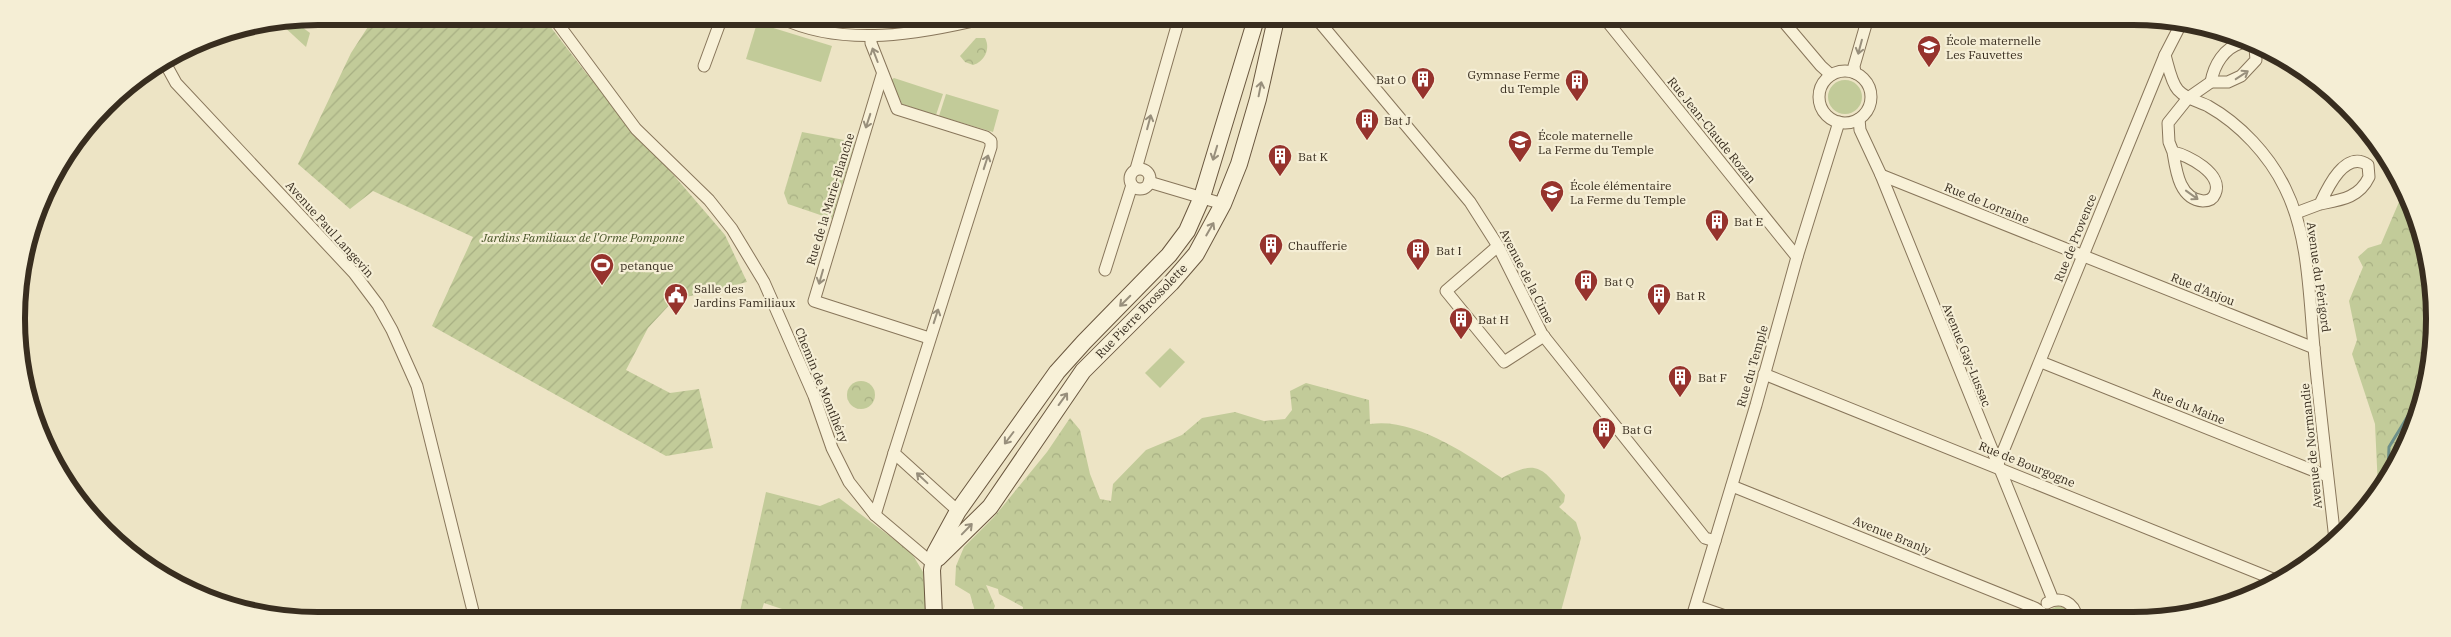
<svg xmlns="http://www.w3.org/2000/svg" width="2451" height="637" font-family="'IBM Plex Serif',serif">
<defs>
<pattern id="forest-crowns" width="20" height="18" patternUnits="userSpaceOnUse" patternTransform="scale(1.25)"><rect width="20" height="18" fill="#c2cb99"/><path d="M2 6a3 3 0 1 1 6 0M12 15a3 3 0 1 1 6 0" fill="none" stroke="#a7af83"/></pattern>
<pattern id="garden-furrows" width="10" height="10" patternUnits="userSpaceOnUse" patternTransform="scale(1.25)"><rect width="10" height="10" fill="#c2cb99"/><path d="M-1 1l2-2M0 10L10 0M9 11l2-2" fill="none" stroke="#a7af83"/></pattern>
</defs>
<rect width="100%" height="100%" fill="#ede4c5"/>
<!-- grass -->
<g fill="#c2cb99">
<path d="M881,18H945V21L878,28Z"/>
<path d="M294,21L310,33L306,47L281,24Z"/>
<path d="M757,23L832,46L821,82L746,59Z"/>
<path d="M894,78L943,94L936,115L902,104L891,80Z"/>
<circle cx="1845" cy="97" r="17"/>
<path d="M946,94L999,110L993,132L939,116Z"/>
<path d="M1170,348L1185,362L1160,388L1145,373Z"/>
<path d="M2058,606L2066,608L2071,618H2047L2051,609Z"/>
</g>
<!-- forest -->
<g fill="url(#forest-crowns)">
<path d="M976,38H985C991,49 984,62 973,65L965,62L960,56Z"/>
<path d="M802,132L855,142L832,219L788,204L784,193Z"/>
<path d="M2402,195L2429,259V377L2413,423L2399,450V458L2378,488L2375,424L2352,354L2357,340L2349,301L2363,267L2358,257L2368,248L2381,244Z"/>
<circle cx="861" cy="395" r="14"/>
<path d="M1306,383L1369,400L1370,424C1413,417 1468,454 1502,478C1536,460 1541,466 1565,495L1564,502L1559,507L1576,522L1581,538L1561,611L1547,617L1022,616L1023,607L999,594L998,589L986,585L995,606L991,616L976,615L970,594L955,585L956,566L964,547L994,517L1047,452L1070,418L1080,430L1090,474L1100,499L1111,501L1113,484L1146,450L1182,435L1202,418L1235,412L1264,421L1285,419L1292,410L1290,391Z"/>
<path d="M766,492L820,506L839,498L911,552L923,572L927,616H791L788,611L764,603L760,616H739Z"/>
</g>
<!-- garden -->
<path fill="url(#garden-furrows)" d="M375,16L543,17L586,73L725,235L747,282L674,300L648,328L626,370L670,393L699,389L713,448L666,456L432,326L473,237L373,191L350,209L298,164L351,53Z"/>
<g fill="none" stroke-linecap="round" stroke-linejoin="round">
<!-- stream -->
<path stroke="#6d8f89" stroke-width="3" d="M2388,475L2389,447L2425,388"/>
<!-- street casing -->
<g stroke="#88765b" stroke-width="13">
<g id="street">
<path d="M553,17L636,129L709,200L732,229L764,282L814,396L832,448L849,482L875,515L933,564"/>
<path d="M781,18C844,48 920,34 986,18"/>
<path d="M1317,19L1470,202L1498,246L1542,334L1705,538L1715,541"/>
<path d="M1606,20L1797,257"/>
<path d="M1783,21L1821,66L1831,75"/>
<path d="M871,36V43L897,109L986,137L991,141V147L894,453L958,511"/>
<path d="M2165,55C2168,65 2171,82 2178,90C2186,99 2198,101 2208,106C2240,124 2269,155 2285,188C2309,236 2309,295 2314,348C2320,412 2328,476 2335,540"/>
<path d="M165,63L176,83L354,273L378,305L392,330L417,386L474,615"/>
<path d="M704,66L722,17"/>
<circle cx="1845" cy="97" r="26"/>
<path d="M1855,73L1854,66L1867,21"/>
<path d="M882,75L814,301L929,338"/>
<path d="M2211,82C2214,65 2224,48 2241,43"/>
<path d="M1859,119L1860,130L1881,175L2053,600"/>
<path d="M2173,152C2176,170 2179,199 2203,201C2208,201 2213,199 2215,194C2224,174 2188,155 2173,152L2169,142L2168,123L2188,98L2211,82H2228L2241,76L2256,60L2255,48"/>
<path d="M1136,169L1179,19"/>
<circle cx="1140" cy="179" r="10"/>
<path d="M1881,175L2314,348"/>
<path d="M1149,182L1223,204"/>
<path d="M2296,213L2320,204C2327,189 2345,149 2368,165L2369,177C2359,198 2341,200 2320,204"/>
<path d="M1498,246L1446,291L1504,362L1544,336"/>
<path d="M1105,270L1132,185"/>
<path d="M2041,362L2327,476"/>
<path d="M1764,374L2278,581"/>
<path d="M1997,466L2165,55L2182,22"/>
<path d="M1732,486L2035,608L2041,612"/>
<path d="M875,515L894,453"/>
<path d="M2047,603C2061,596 2074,602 2077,618"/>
<path d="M1696,606L1728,617"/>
<path d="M1617,617H1620"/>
<path d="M1692,617L1756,405L1797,257L1839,122"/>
</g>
</g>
<!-- secondary casing -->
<g stroke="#6a573f" stroke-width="18">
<g id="secondary">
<path d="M938,558L990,507L1083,371L1171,283L1196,254L1223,204L1239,164L1258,99L1276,19"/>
<path d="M934,616L932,570L935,553L958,511L1057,372L1084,342L1169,255L1187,231L1202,197L1256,19"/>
</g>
</g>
<!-- street -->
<use href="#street" stroke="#f8f1d8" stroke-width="11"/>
<!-- secondary -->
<use href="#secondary" stroke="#f8f1d8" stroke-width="16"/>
</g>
<!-- one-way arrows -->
<defs><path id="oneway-shaft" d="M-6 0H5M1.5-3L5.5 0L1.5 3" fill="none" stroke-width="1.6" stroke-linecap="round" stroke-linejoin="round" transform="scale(1.25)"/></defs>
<g stroke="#988f7c">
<use href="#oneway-shaft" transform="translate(1860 47) rotate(105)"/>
<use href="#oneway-shaft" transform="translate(875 55) rotate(-111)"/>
<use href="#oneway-shaft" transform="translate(2242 75) rotate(-33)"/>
<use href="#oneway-shaft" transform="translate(1260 89) rotate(-79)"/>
<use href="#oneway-shaft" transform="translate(868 121) rotate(108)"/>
<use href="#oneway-shaft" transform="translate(1149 122) rotate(-75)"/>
<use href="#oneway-shaft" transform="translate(1215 153) rotate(107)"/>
<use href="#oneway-shaft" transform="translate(986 162) rotate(-72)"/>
<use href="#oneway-shaft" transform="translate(2192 195) rotate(36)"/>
<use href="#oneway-shaft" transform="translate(1210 229) rotate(-60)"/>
<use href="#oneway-shaft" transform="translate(821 277) rotate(106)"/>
<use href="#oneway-shaft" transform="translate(1125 301) rotate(135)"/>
<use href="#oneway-shaft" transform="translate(936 316) rotate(-72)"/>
<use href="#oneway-shaft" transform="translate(1063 399) rotate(-54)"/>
<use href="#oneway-shaft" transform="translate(1009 438) rotate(127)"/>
<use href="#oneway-shaft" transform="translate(922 478) rotate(-137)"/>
<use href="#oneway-shaft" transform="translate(967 529) rotate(-46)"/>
</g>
<!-- icons -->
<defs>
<g id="school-pin" transform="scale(1.25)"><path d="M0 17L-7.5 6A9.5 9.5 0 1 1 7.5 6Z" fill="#96332d" stroke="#f5eed5"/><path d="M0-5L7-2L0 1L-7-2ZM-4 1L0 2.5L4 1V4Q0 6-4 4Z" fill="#fff"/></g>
<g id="building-pin" transform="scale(1.25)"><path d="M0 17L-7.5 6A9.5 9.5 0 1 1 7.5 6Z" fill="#96332d" stroke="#f5eed5"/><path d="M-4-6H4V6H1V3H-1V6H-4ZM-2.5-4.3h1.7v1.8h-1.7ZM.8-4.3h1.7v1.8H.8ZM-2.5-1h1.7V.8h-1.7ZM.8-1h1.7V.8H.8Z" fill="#fff"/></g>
<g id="stadium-pin" transform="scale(1.25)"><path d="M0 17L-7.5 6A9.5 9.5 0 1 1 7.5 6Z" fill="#96332d" stroke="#f5eed5"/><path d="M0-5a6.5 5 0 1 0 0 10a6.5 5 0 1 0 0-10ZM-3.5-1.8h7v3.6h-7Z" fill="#fff"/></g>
<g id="civic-pin" transform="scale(1.25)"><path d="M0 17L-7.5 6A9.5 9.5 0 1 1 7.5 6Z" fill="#96332d" stroke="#f5eed5"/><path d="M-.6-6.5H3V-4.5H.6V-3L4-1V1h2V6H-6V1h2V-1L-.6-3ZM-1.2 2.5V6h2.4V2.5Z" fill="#fff"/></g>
</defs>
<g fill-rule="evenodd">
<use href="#school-pin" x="1929" y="47"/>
<use href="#building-pin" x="1423" y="79"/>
<use href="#building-pin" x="1577" y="81"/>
<use href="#building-pin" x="1367" y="120"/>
<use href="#school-pin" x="1520" y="142"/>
<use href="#building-pin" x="1280" y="156"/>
<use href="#school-pin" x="1552" y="192"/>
<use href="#building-pin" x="1717" y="221"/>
<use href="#building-pin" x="1271" y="245"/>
<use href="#building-pin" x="1418" y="250"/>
<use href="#stadium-pin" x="602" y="265"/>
<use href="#building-pin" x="1586" y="281"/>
<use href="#civic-pin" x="676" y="295"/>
<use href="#building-pin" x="1659" y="295"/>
<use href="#building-pin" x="1461" y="319"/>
<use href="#building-pin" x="1680" y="377"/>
<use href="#building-pin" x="1604" y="429"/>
</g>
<g text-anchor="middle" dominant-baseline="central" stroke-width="4.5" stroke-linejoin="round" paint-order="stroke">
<!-- poi labels -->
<g font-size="12" fill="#382d1f" stroke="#f5eed5" text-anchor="start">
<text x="1946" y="40">École maternelle<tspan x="1946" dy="14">Les Fauvettes</tspan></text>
<text x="1560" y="74" text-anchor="end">Gymnase Ferme<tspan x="1560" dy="14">du Temple</tspan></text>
<text x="1406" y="79" text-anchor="end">Bat O</text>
<text x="1384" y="120">Bat J</text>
<text x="1538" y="135">École maternelle<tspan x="1538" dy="14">La Ferme du Temple</tspan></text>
<text x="1298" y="156">Bat K</text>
<text x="1570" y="185">École élémentaire<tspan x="1570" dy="14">La Ferme du Temple</tspan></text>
<text x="1734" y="221">Bat E</text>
<text x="1288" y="245">Chaufferie</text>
<text x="1436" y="250">Bat I</text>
<text x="620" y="265">petanque</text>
<text x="1604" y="281">Bat Q</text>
<text x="694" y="288">Salle des<tspan x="694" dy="14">Jardins Familiaux</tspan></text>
<text x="1676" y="295">Bat R</text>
<text x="1478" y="319">Bat H</text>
<text x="1698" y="377">Bat F</text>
<text x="1622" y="429">Bat G</text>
</g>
<!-- street labels -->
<g font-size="12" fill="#382d1f" stroke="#f5eed5">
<text transform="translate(1712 130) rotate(51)">Rue Jean-Claude Rozan</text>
<text transform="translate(830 199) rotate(-73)">Rue de la Marie-Blanche</text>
<text transform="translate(1987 203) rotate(22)">Rue de Lorraine</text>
<text transform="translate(330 229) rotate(48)">Avenue Paul Langevin</text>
<text transform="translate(2075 238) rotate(-68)">Rue de Provence</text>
<text transform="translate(1527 276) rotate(63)">Avenue de la Cime</text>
<text transform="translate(2319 277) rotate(82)">Avenue du Périgord</text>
<text transform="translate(2203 289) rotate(22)">Rue d'Anjou</text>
<text transform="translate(1141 311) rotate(-46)">Rue Pierre Brossolette</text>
<text transform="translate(1967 355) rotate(68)">Avenue Gay-Lussac</text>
<text transform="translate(1752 366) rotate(-74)">Rue du Temple</text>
<text transform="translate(822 385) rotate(68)">Chemin de Montlhéry</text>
<text transform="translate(2189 406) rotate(22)">Rue du Maine</text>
<text transform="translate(2311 446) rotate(-96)">Avenue de Normandie</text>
<text transform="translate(2027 464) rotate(22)">Rue de Bourgogne</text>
<text transform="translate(1892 535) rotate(22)">Avenue Branly</text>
</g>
<!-- park labels -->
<g font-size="12" font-style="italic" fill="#465426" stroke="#f5eed5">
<text x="583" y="237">Jardins Familiaux de l’Orme Pomponne</text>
</g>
</g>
<!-- crop -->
<path d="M0 0H2451V637H0ZM318 25H2133A293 293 0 0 1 2426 318V319A293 293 0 0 1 2133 612H318A293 293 0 0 1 25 319V318A293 293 0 0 1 318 25Z" fill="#f5eed5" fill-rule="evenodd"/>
<path fill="none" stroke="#382d1f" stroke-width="6" d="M318 25H2133A293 293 0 0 1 2426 318V319A293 293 0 0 1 2133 612H318A293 293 0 0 1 25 319V318A293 293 0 0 1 318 25Z"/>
</svg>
